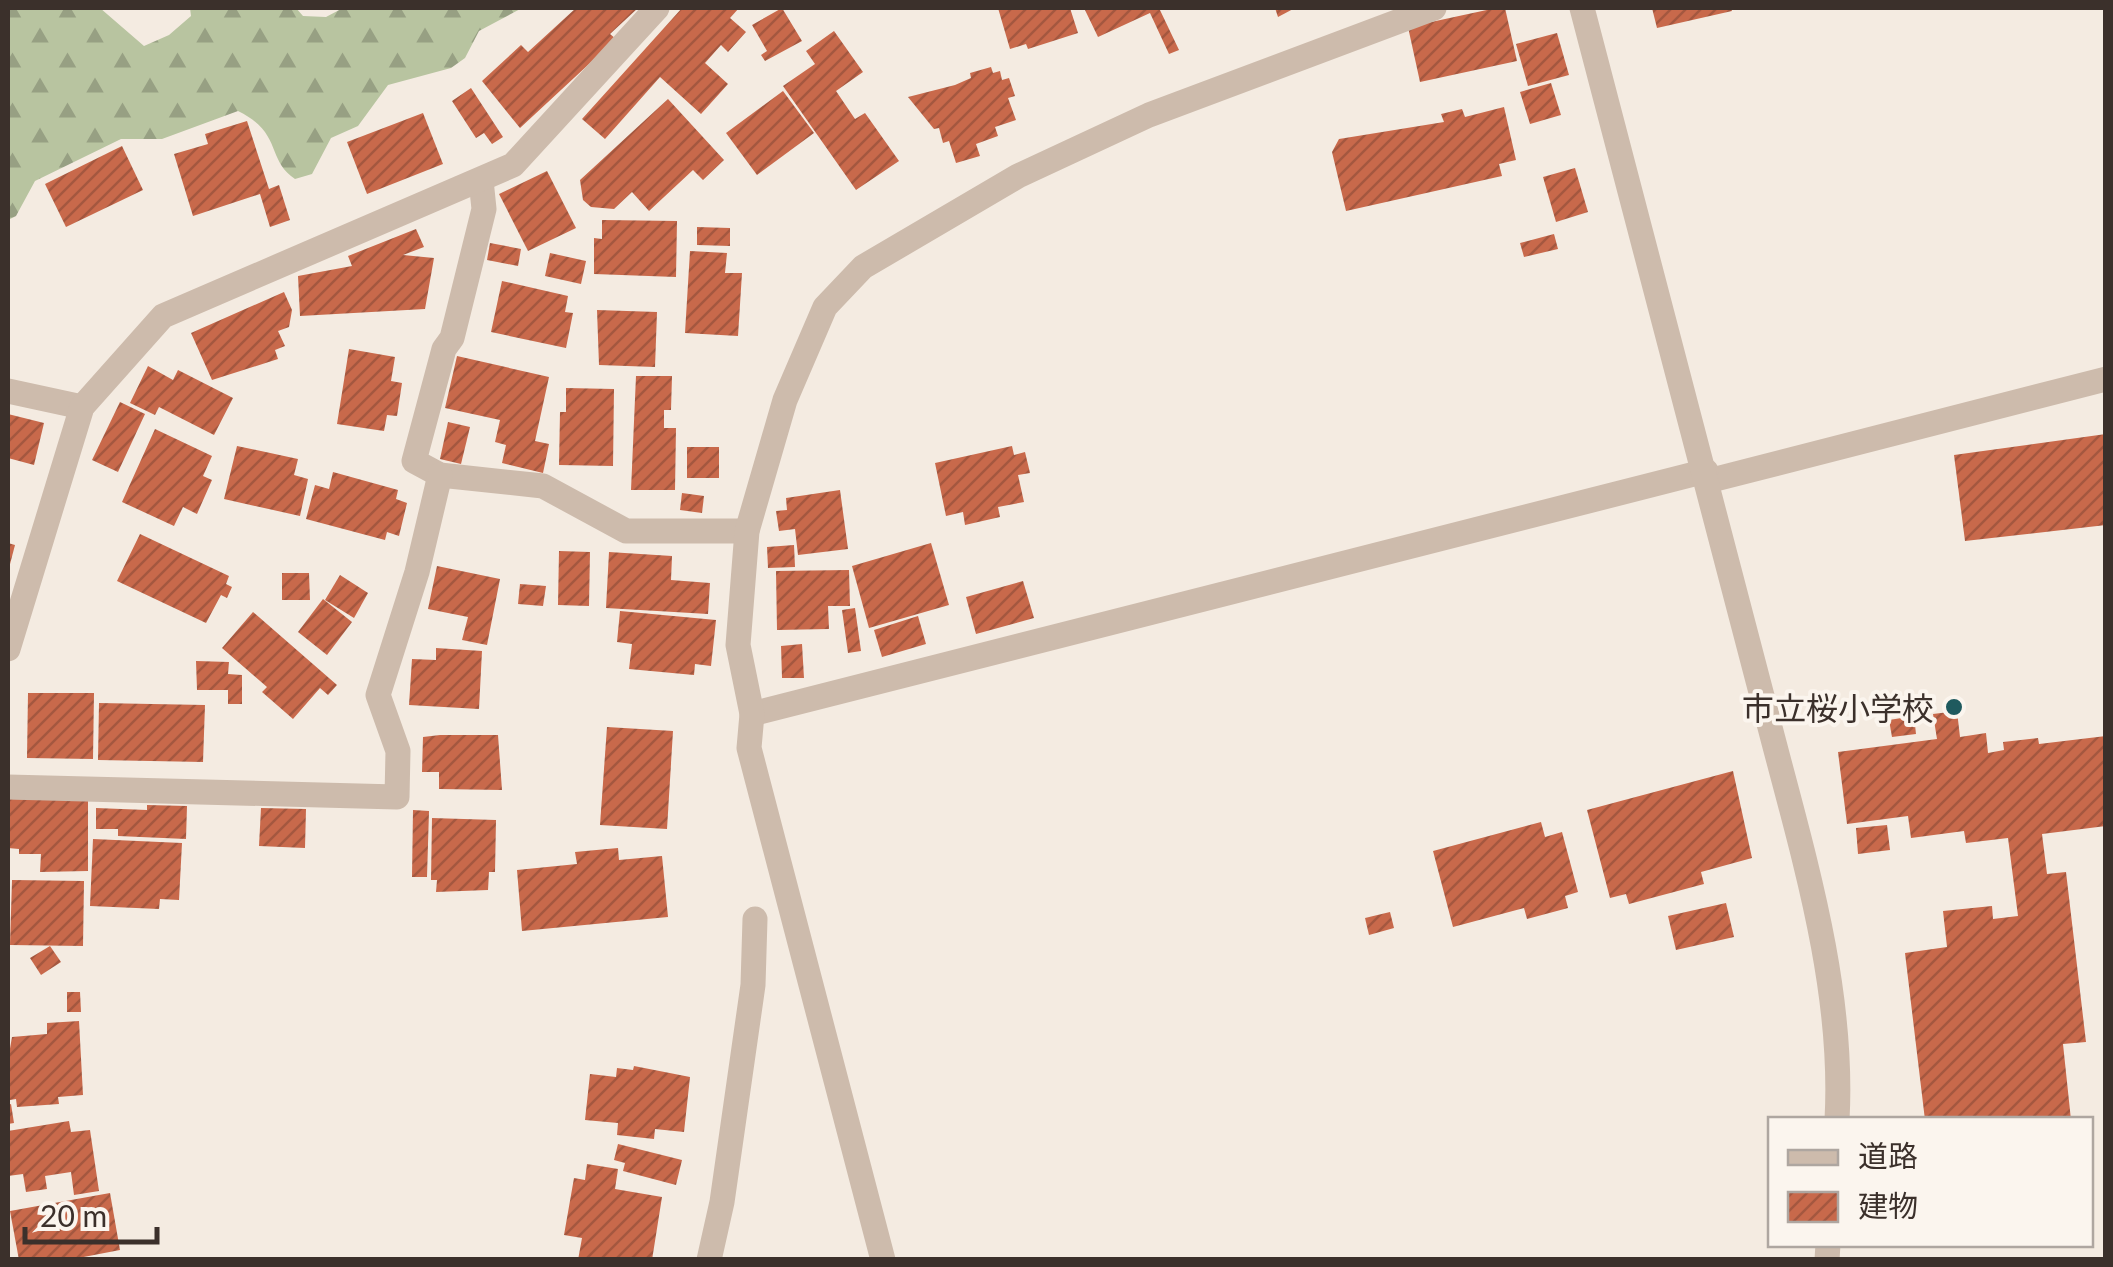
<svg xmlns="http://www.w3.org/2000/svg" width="2113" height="1267" font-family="Lato,'Noto Sans JP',sans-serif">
<defs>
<pattern id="forest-firs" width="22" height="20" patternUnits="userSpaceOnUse" patternTransform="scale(2.5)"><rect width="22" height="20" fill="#b8c4a0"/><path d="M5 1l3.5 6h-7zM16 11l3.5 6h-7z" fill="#97a083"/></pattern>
<pattern id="building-hatch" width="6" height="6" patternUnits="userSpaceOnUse" patternTransform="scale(2.5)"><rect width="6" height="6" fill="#c8694b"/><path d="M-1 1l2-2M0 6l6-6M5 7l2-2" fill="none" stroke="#a4573f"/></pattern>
</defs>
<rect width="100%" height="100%" fill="#f4ebe1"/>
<!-- forest -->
<path fill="url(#forest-firs)" d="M8,8H100L144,46L169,35L191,16L190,8H296L303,16L326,17L343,8H522L479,31L465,58L451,68L388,85L358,126L331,138L312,174L295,179C266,160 283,133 238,111L162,139H121L35,181L16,216L8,220Z"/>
<!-- building -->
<g fill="url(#building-hatch)">
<path d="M576,8H638L610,34L616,39L520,128L482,81L521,45L528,52Z"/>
<path d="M682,8H739L730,18L746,32L728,52L721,45L705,63L728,84L701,114L660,77L605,139L582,119Z"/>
<path d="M782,8L802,41L765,61L761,55L767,51L752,25Z"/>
<path d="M998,8H1070L1078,33L1028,49L1026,44L1010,49Z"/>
<path d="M1084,8H1159L1179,50L1169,54L1150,13L1098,37Z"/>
<path d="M1275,8H1295L1278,17Z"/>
<path d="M1496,8H1505L1517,61L1420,82L1408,27Z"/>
<path d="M1652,8H1731L1732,11L1657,28Z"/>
<path d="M834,31L863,72L836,91L855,119L865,113L899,161L856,190L783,86L815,64L806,51Z"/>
<path d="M1557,33L1569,75L1528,86L1516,44Z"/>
<path d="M991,67L993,73L1000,71L1002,80L1009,78L1015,96L1008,98L1016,120L995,127L998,136L976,144L980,156L956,163L949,141L943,143L939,128L934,129L908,97L955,85L971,78L970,73Z"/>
<path d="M1551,83L1561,115L1530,124L1520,92Z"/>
<path d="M471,88L503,137L492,144L484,133L476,138L452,101Z"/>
<path d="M783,91L814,133L757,175L726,133Z"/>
<path d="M668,99L724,160L703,180L693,170L649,211L632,192L614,209L591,207L583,200L580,180Z"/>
<path d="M1504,107L1516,160L1499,164L1502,176L1346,211L1332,152L1339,139L1444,122L1441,114L1462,109L1465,117Z"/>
<path d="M423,113L443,164L367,194L347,142Z"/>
<path d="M247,121L269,189L279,185L290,220L270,227L260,194L193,216L174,154L208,144L205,134Z"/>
<path d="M122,146L143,190L66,227L45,184Z"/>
<path d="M1575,168L1588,212L1556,222L1543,177Z"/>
<path d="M547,171L576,228L528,251L499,194Z"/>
<path d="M602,220L677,221L676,277L594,274V238L602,239Z"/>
<path d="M697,227L730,228V246L697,245Z"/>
<path d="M416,229L424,247L403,255L434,258L425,309L300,316L298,276L352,266L348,256Z"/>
<path d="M1554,234L1558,249L1524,257L1520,243Z"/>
<path d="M490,243L521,249L518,266L487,260Z"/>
<path d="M690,251L727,253L725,273H742L738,336L685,333Z"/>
<path d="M550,253L586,261L581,284L545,276Z"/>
<path d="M502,281L568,296L565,312L573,313L566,348L491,332Z"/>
<path d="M284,292L292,310L289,327L278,331L285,346L275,350L278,359L212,380L191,333Z"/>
<path d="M597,310L657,312L655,367L599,365Z"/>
<path d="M349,349L395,357L391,381L402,383L397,416L387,415L384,431L337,424Z"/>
<path d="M457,356L549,377L535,441L549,444L543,473L502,463L506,445L495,442L500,420L445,408Z"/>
<path d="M148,366L173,380L178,370L233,398L214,435L159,407L155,415L130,403Z"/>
<path d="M636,376H672L671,410H664V428H676L675,490H631Z"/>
<path d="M566,388L614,389L613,466L559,465L560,412H566Z"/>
<path d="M120,402L145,414L118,472L92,460Z"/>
<path d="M8,414L44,423L34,465L8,458Z"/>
<path d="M448,422L470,427L461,464L440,459Z"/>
<path d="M155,429L212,456L203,476L212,480L197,514L183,507L174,526L122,502Z"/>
<path d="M2106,434V525L1965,541L1954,455Z"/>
<path d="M237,446L298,459L294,475L308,479L300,516L224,499Z"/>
<path d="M1012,446L1014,455L1025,452L1030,473L1018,475L1024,502L998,507L1000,517L965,525L963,512L946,516L935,463Z"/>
<rect x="687" y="447" width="32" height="31"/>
<path d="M333,472L398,490L396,499L407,503L399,536L387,532L385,540L306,519L315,485L329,489Z"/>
<path d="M840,490L848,549L798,555L795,529L779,531L776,511L787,510L786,498Z"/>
<path d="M682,493L704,496L702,513L680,510Z"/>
<path d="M140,534L229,576L226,584L232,587L227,598L221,595L206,623L117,581Z"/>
<path d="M8,543L15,545L9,568L8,567Z"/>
<path d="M931,543L949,605L869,628L852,566Z"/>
<path d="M794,545L795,567L768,568L767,547Z"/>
<path d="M559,551L590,552L589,606L558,605Z"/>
<path d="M609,552L672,556L671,580L710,583L708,614L606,608Z"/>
<path d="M437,566L500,579L487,645L462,640L468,617L428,609Z"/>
<path d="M849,570L850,606H828L829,629L777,630L776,571Z"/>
<path d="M282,573H309L310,600H282Z"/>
<path d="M340,575L368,593L354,618L325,600Z"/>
<path d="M1023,581L1034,618L976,634L966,597Z"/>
<path d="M520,584L546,586L543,606L518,604Z"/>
<path d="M323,599L352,622L327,655L298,632Z"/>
<path d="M855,608L861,651L848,653L842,610Z"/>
<path d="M620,611L716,620L711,666L695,664L694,675L629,669L632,644L617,642Z"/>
<path d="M253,612L337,685L328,695L320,688L293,719L262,692L267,687L222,648Z"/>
<path d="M918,616L926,644L882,657L874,630Z"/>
<path d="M802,644L804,678H782L781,646Z"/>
<path d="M436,648L482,651L479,709L409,705L412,659L436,660Z"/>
<path d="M196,661L229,662L228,674L242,675V704H228V690H197Z"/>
<path d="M28,693H94L93,759L27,758Z"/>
<path d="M99,703L205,705L203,762L98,760Z"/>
<path d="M1957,711L1960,737L1986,733L1988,753L2004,750L2003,742L2038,738L2039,744L2106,736V826L2042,834L2047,874L2066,872L2086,1042L2063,1044L2071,1120H1925L1905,953L1947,947L1943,911L1992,906L1993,919L2018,916L2008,838L1966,843L1964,831L1911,838L1908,816L1847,824L1838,752L1937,739L1933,714Z"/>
<path d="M1914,716L1916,734L1892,737L1889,720Z"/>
<path d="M607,727L673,731L667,829L600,825Z"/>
<path d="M440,735H498L502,790L439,789V772H422L423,737Z"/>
<path d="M1733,771L1752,858L1701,872L1704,884L1629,904L1626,894L1610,898L1587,810Z"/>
<path d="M8,799L88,800V871L40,872L41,854H19V849L8,848Z"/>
<path d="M147,805L187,806L186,839L118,836V829H96V808L147,810Z"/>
<path d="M261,808L306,809L305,848L259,846Z"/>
<path d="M413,810L429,811L427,877H412Z"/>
<path d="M432,818L496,820L495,872H489L488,890L436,892L437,880H431Z"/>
<path d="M1541,822L1545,837L1562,832L1578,892L1565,896L1568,908L1527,919L1524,908L1453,927L1433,851Z"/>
<path d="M1887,825L1890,850L1858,854L1856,828Z"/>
<path d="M93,839L182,843L179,900L160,899L159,909L90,906Z"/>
<path d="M618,848L619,860L662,856L668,917L522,931L517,870L577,864L575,852Z"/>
<path d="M12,880L84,881L83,946L10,945Z"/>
<path d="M1726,903L1734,937L1676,950L1668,916Z"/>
<path d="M1390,912L1394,928L1369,935L1365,918Z"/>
<path d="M50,946L61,962L41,975L30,958Z"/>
<path d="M67,992H80L81,1012H67Z"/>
<path d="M79,1021L83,1095L58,1097L59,1104L17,1107L16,1099L10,1100L8,1060L12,1037L47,1034V1023Z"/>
<path d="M634,1066L690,1077L684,1132L655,1129L654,1139L617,1135L618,1123L585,1120L590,1074L616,1077L617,1068L633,1070Z"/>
<path d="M11,1104L14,1123L8,1124V1105Z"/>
<path d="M69,1121L71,1132L90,1130L99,1191L74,1195L71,1172L45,1176L47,1189L26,1192L23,1174L8,1176V1131Z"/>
<path d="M618,1144L682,1160L676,1185L623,1171L625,1163L614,1160Z"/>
<path d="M587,1164L618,1169L615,1189L662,1197L652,1260H578L582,1238L564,1235L574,1178L585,1180Z"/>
<path d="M110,1193L120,1250L68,1260H19L10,1211Z"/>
</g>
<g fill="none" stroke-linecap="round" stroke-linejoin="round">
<!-- minor -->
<g stroke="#cdbbac" stroke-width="25">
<path d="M481,180L484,209L452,338L444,349L414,461L440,475L543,486L626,531H747"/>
<path d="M8,391L82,407"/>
<path d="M1708,481L2106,379"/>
<path d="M8,649L82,407L163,316L513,165L657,8"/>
<path d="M752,714L1706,471"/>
<path d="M8,787L397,797L398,751L378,695L417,572L440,475"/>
<path d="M709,1260L722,1202L753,985L755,919"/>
<path d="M883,1260L749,748L752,714L738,645L747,531L785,400L825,307L863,267L1018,176L1149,115L1434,8"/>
</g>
<!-- tertiary -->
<g stroke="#cdbbac" stroke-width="25">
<path d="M1582,8C1643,237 1704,466 1762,696C1796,833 1845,977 1837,1120"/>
<path d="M1827,1260L1828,1244"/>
</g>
</g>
<!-- markers -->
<circle fill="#1f5a5e" stroke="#fbf5ee" stroke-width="4" cx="1954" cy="707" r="10"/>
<g text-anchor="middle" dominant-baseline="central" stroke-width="8" stroke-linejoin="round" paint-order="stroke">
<!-- poi labels -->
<g font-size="32" fill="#3b302b" stroke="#fbf5ee" text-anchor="end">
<text x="1934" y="707">市立桜小学校</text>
</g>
</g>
<!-- border -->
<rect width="2113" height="1267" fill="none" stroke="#3b302b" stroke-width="20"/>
<!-- legend -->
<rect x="1768" y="1117" width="325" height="130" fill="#fbf5ee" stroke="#aea6a0" stroke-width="2.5"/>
<rect x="1788" y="1150" width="50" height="15" fill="#cdbbac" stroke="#aea6a0" stroke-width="2.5"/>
<text x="1858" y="1167" font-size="30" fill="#3b302b">道路</text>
<rect x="1788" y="1192" width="50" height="30" fill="url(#building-hatch)" stroke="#aea6a0" stroke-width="2.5"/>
<text x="1858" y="1217" font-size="30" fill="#3b302b">建物</text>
<!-- scale -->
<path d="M25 1227v15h132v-15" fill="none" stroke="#3b302b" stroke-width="5"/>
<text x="40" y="1227" font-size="30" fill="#3b302b" stroke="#fbf5ee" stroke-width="8" paint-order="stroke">20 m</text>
</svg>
